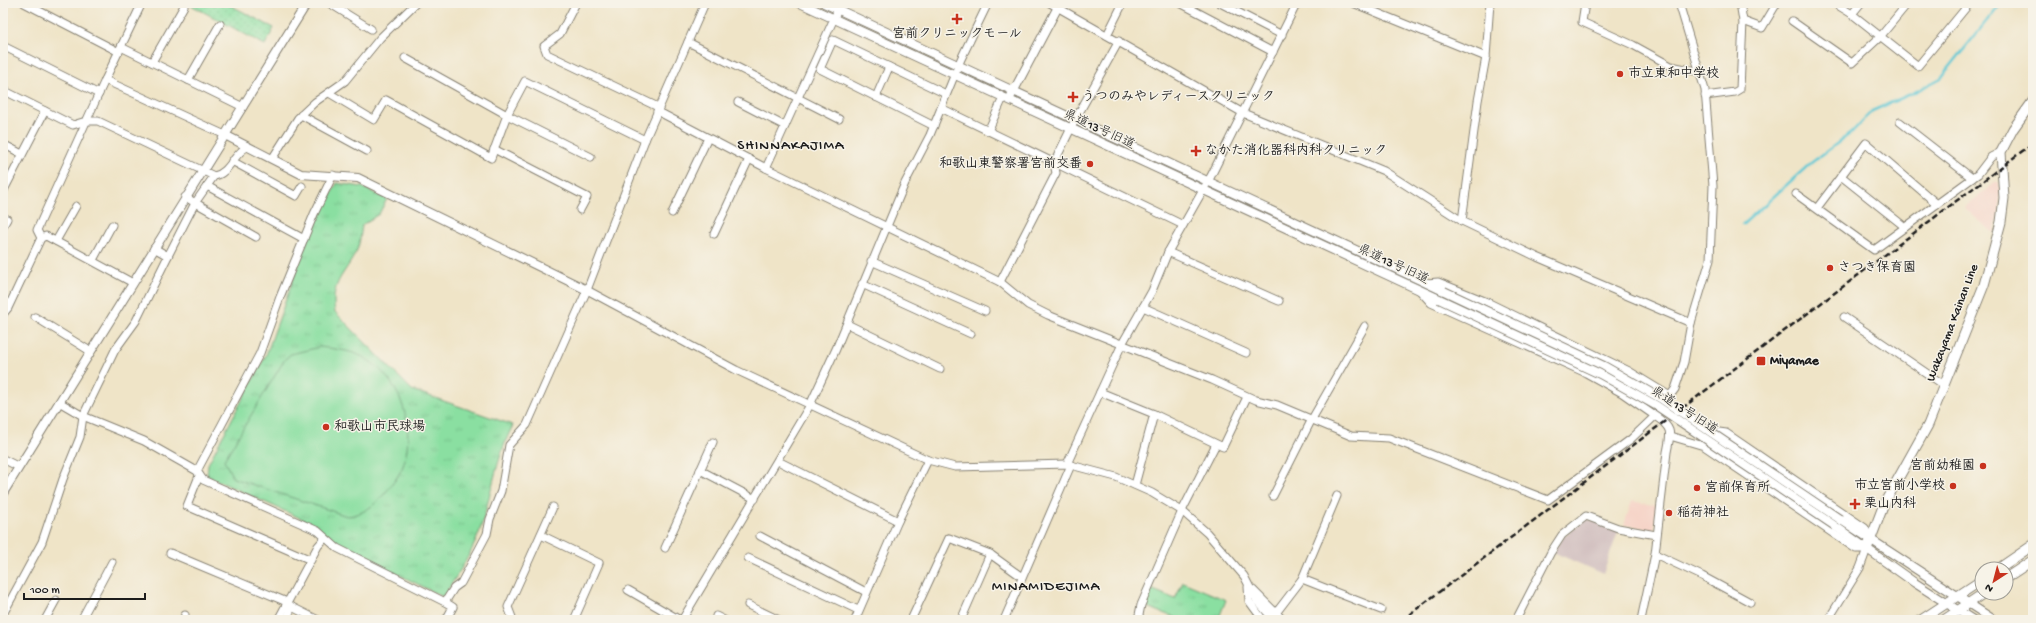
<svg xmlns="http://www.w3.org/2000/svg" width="2036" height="623" font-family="'Gochi Hand','Klee One',sans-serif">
<defs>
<pattern id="grass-dots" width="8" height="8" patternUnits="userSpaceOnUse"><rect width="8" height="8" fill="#8adfa1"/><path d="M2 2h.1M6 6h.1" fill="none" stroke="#76bf8a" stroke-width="1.8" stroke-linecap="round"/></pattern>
<pattern id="park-tufts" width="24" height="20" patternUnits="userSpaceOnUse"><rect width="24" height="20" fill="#8adfa1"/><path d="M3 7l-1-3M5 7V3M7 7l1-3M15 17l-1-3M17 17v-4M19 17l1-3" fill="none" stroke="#76bf8a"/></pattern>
</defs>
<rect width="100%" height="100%" fill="#f7f3e8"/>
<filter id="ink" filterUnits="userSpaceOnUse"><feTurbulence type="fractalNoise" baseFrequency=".025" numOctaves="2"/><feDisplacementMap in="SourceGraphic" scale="8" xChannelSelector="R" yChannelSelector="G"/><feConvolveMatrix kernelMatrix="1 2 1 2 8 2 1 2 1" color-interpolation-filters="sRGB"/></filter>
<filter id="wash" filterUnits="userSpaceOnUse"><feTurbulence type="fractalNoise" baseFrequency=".012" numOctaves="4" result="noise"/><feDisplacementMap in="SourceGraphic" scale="16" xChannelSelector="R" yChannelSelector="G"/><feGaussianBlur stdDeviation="0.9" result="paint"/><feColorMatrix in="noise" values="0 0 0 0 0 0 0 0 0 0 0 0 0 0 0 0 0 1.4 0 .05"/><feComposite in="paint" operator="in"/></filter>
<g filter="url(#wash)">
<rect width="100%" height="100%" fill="#efe4c7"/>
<!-- built -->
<g fill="#f6d1c5">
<path d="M1996,182H1999L2000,208L1994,233L1964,208Z"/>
<path d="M1632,501L1657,506L1654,530L1624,525Z"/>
</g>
<!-- industrial -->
<path fill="#d1bfbf" d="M1587,519L1619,529L1603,574L1553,552L1564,536Z"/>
<!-- grass -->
<path fill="url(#grass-dots)" stroke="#537e5e" d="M187,3H226L274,28L265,45Z"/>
<!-- park -->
<g fill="url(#park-tufts)" stroke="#537e5e">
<path d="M337,183L362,187L387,199L379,214L362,225C361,233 360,242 357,250C346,274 330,281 335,312L412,390L513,425C496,458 491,497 479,533C471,555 456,577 443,597L342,546L311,523L207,476L208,464L266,355L307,241Z"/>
<path d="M1183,582L1226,600L1218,620H1181L1145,606L1151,589L1175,599Z"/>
</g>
<!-- garden -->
<path fill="#8adfa1" stroke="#537e5e" d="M320,347C334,349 349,350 361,356C399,376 416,422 404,463C401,473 392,485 385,493C375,505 363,515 347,516L233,478L224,460L285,359L291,354Z"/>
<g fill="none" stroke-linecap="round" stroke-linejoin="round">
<!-- stream -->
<path stroke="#5cc8d5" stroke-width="2.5" d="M1742,225L1811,163L1851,133L1872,111L1911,94L1941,78L2001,3"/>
</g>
</g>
<g filter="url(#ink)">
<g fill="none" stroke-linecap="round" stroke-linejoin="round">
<!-- minor casing -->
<g stroke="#868072" stroke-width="9">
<g id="minor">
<path d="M24,3L119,52"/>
<path d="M329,3L371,29"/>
<path d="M576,3L560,34L544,46L547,54L658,107"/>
<path d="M1050,3L1243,113L1384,171L1462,221L1537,257L1691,323"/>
<path d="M1180,3L1273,52"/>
<path d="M1220,3L1282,35"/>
<path d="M1353,3L1486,57"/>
<path d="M1585,3L1582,22L1633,45L1671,66L1700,72"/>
<path d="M1834,3L1852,14L1861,3"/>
<path d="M1852,14L1918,66L1969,4"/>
<path d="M1743,21L1762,28L1777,3"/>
<path d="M1792,21L1852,63L1880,37L1908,3"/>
<path d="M1107,35L1123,3"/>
<path d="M688,42L839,119"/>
<path d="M3,46L99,94"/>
<path d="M121,47L243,107"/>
<path d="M405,58L507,115L591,157"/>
<path d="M152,62L184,6"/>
<path d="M105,80L225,135"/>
<path d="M188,80L220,24"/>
<path d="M3,90L73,125L86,121H98L214,176L195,203L168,256L154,248"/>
<path d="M329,93L374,120L386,100L491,158L507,115L525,81L645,140"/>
<path d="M1705,96L1735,92L1740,89L1743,21L1740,3"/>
<path d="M876,97L889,67"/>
<path d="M738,102L785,126"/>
<path d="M941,108L1183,225"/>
<path d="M657,111L766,168L1000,282L1028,305L1048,315L1212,380L1256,400L1277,405L1351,436L1389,438L1548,500L1631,439L1655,416L1622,393L1586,373L1431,303L1420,291"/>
<path d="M301,115L367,151"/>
<path d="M1900,122L1972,178"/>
<path d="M934,126L820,69L833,40L946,94"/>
<path d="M988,131L1003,98"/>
<path d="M3,144L22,154"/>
<path d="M494,149L587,197L580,210"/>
<path d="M272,159L298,118L315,102L345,81L380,38L416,3"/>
<path d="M232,161L296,196L302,186"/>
<path d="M766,168L841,3"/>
<path d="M214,176C229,174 234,153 247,147"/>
<path d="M1841,176L1905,227"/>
<path d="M207,186L304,239"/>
<path d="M3,192L45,111"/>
<path d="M1796,194L1874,250L1978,174L1991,157L2001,152"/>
<path d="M185,197L256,237"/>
<path d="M1817,208L1866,143L1937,204"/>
<path d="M672,213L708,138"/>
<path d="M1462,221L1478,101L1486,57L1490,3"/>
<path d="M3,226L7,219"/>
<path d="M714,234L749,159"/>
<path d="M41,238L37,230L105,80L142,3"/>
<path d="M56,241L76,206"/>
<path d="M1168,252L1279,301"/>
<path d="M93,260L112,225"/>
<path d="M871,261L985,311"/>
<path d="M1000,282L1056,173L1054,163L1075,120L1119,41"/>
<path d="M1427,283L1438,282L1487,302L1629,371L1670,396"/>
<path d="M862,284L971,334"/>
<path d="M587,290L736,370L928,460L955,467L1067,464L1116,477L1152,493L1182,511L1207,533L1244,576L1257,601L1274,620"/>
<path d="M1143,307L1246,353"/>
<path d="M3,314L8,308L41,238L46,236L133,283"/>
<path d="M35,317L90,351"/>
<path d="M1844,317L1944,385"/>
<path d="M847,324L940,369"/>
<path d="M1100,392L1154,414L1135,485"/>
<path d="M59,402L83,416L144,441L197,471L203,480L318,531L337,548L445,602"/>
<path d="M1154,414L1223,447L1247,397"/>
<path d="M1670,436L1704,446L1856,549H1867L1860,568L1828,620"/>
<path d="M1710,437L1719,432L1726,433L1865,528L1870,539"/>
<path d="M3,459L19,467"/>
<path d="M778,461L898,521L928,460"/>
<path d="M1067,464L1122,344L1152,291L1168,252L1211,176L1297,3"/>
<path d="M700,470L755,499"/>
<path d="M197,471L260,353L280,297L314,214L333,175"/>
<path d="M199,476L187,506L311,560"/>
<path d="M1273,496L1312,419L1365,326"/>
<path d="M541,535L599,563L574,620"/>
<path d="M760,536L866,592"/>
<path d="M665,548L713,442"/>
<path d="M170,553L287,602L292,607L318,620"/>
<path d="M1655,554L1702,576L1750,602"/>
<path d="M748,558L858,610"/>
<path d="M1302,579L1337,496"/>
<path d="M1248,587L1249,601L1263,620"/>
<path d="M628,590L680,620"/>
<path d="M1253,590L1283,620"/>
<path d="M748,605L779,620"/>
<path d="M1276,613L1302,579L1381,610"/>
<path d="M3,614L42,542L63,479L80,437L83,416L115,350L136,321L168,256"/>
<path d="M716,616L724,620"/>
<path d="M1517,618L1551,552L1562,535L1586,516L1618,528L1656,535"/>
<path d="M45,620L56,600"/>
<path d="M81,620L112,562"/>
<path d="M183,620L185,615"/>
<path d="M278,620L318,546L325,538"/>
<path d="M286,620L292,607"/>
<path d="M446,620L453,607L445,602L454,588L461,583L487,534L490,519L501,491L509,445L527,425L587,290L645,140L705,3"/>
<path d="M513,620L508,607L553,507"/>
<path d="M682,620L810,405L836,349L905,183L930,135L961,59L988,3"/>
<path d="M855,620L898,521"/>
<path d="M911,620L949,538L990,554L1022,577"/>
<path d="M961,620L990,554"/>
<path d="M1004,620L1071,465"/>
<path d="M1138,620L1141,605L1182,511L1216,444"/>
<path d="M1641,620L1655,554L1667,452C1671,432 1673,428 1655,416L1675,389L1684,362L1691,323L1710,260L1713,186L1705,90L1679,3"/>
</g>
</g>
<!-- tertiary casing -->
<g stroke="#868072" stroke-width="10">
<g id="tertiary">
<path d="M800,3L1439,299"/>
<path d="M824,3L1444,291"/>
<path d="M1011,96L1060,3"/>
<path d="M225,135L301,174L358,178L587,290"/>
<path d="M3,493L307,3"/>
<path d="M1841,520L1994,620"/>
<path d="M1835,526L1915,583L1973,620"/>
</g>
</g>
<!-- secondary casing -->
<g stroke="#868072" stroke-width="11">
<g id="secondary">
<path d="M1867,549L1884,504L1928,425L1984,285L2001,222L2004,198L2001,152L2013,129L2033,101"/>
<path d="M1998,569L2033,545"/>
<path d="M2006,578L2033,560"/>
<path d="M1921,620L1982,580"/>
<path d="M1944,620L1984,593"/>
</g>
</g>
<!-- minor -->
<use href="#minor" stroke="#fff" stroke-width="7"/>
<!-- tertiary -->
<use href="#tertiary" stroke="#fff" stroke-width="8"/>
<!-- secondary -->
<use href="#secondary" stroke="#fff" stroke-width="9"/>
<!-- rail -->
<path stroke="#1c1c1c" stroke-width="2.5" stroke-dasharray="6 3" stroke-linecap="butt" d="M1402,620L2033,143"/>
<!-- tertiary-bridge casing -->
<g stroke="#868072" stroke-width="10" stroke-linecap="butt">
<g id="tertiary-bridge">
<path d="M1444,291L1604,366L1660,398L1841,520"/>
<path d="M1439,299L1600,374L1657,406L1835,526"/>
</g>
</g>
<!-- tertiary-bridge -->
<use href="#tertiary-bridge" stroke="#fff" stroke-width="8"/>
</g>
</g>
<!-- markers -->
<g fill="#c8321e" stroke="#f7f3e8" stroke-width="1.5">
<path d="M955 13h4v4h4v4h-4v4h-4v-4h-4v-4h4z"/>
<circle cx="1620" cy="74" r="4"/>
<path d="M1071 91h4v4h4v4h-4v4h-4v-4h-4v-4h4z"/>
<path d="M1194 145h4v4h4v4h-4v4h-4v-4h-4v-4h4z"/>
<circle cx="1090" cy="164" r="4"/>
<circle cx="1830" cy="268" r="4"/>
<rect x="1756" y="356" width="10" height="10" rx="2"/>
<circle cx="326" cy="427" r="4"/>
<circle cx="1983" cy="466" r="4"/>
<circle cx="1953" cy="486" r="4"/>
<circle cx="1697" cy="488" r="4"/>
<path d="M1853 498h4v4h4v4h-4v4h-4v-4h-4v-4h4z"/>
<circle cx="1669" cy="513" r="4"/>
</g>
<g text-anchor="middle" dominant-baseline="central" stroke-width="3" stroke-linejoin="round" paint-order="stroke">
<!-- poi labels -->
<g font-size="13" font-weight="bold" fill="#1c1c1c" stroke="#f7f3e8" text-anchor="start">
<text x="957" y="34" text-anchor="middle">宮前クリニックモール</text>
<text x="1628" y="74">市立東和中学校</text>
<text x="1082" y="97">うつのみやレディースクリニック</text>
<text x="1205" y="151">なかた消化器科内科クリニック</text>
<text x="1082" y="164" text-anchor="end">和歌山東警察署宮前交番</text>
<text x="1838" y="268">さつき保育園</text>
<text x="1770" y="361">Miyamae</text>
<text x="334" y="427">和歌山市民球場</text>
<text x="1975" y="466" text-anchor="end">宮前幼稚園</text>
<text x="1945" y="486" text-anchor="end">市立宮前小学校</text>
<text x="1705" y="488">宮前保育所</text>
<text x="1864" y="504">栗山内科</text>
<text x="1677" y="513">稲荷神社</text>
</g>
<!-- street labels -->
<g font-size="13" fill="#1c1c1c" stroke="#f7f3e8">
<text transform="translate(1099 130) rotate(25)">県道13号旧道</text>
<text transform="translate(1393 265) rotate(25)">県道13号旧道</text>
<text transform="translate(1953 323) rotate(-69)">Wakayama Kainan Line</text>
<text transform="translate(1684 411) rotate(33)">県道13号旧道</text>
</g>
<!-- quarter labels -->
<g font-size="15" letter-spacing="1" fill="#1c1c1c" stroke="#f7f3e8">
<text x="791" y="146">SHINNAKAJIMA</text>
<text x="1046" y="587">MINAMIDEJIMA</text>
</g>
</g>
<!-- margin -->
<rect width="2036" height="623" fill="none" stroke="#f7f3e8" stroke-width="16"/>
<!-- north arrow -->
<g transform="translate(1994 581) rotate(216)"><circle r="19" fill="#f7f3e8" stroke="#9f9d96"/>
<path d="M0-3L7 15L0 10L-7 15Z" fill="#c8321e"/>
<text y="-6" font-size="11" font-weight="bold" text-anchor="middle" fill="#1c1c1c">N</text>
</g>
<!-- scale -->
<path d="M24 593v6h121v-6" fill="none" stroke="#1c1c1c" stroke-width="2"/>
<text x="30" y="593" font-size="12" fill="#1c1c1c" stroke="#f7f3e8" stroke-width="3" paint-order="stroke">100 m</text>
</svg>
